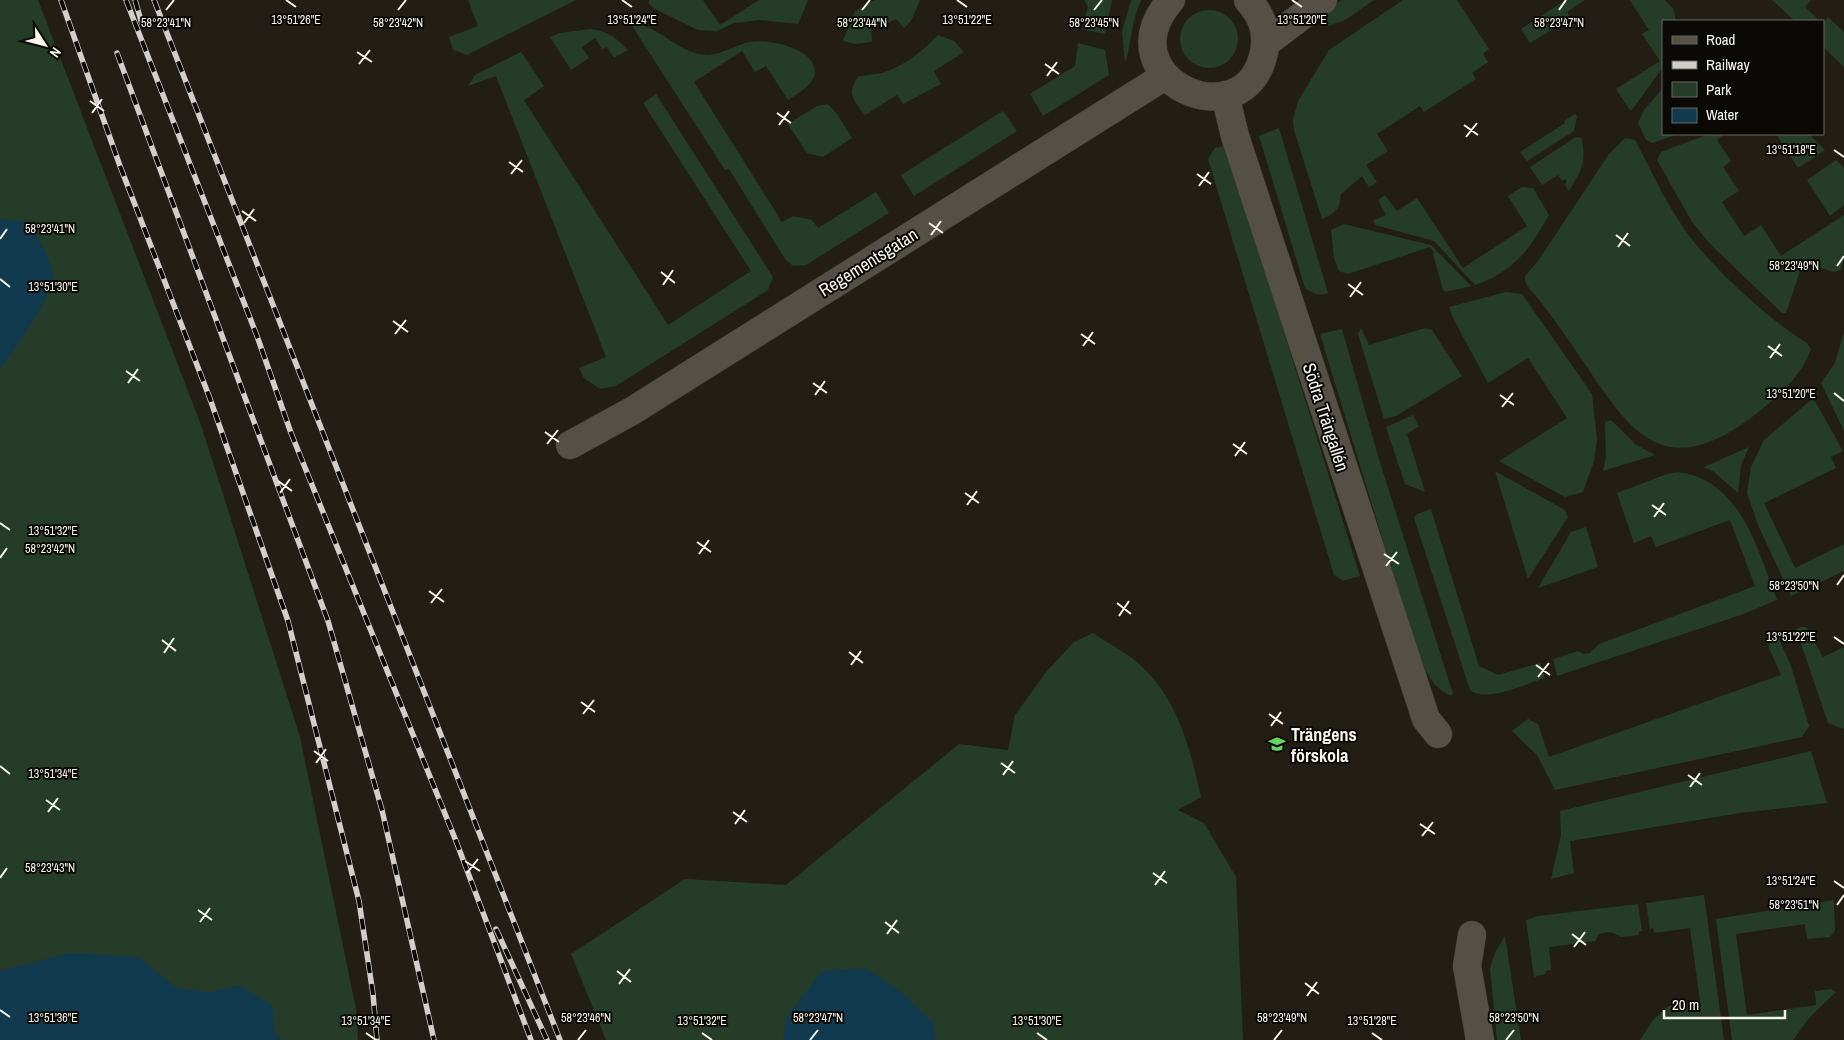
<svg xmlns="http://www.w3.org/2000/svg" width="1844" height="1040" font-family="'Archivo Narrow',sans-serif">
<rect width="100%" height="100%" fill="#231e15"/>
<!-- green -->
<g fill="#253c29">
<path d="M0,0H38L201,425L300,737L356,1009L358,1040H0Z"/>
<path d="M468,0H576L467,55L453,50L449,37L478,26Z"/>
<path d="M649,0H703L720,25L759,0H808L798,24L760,20L734,23L717,31L698,30L655,9L649,4Z"/>
<path d="M875,0H920L911,21L904,28L896,19L884,25L871,27L872,42L855,44L843,41L855,11Z"/>
<path d="M1084,0H1112L1105,34L1082,29L1088,7Z"/>
<path d="M1131,0H1141C1131,21 1132,42 1125,63L1122,31Z"/>
<path d="M1342,0H1374L1345,20L1328,26L1317,17Z"/>
<path d="M1403,0H1457L1489,49L1483,54L1488,62L1472,73L1476,79L1424,112L1420,106L1377,134L1388,151L1366,165L1377,182L1369,187L1362,176L1341,194C1340,209 1336,213 1322,219L1294,130L1293,120L1298,101L1329,50Z"/>
<path d="M1566,0H1585L1567,12L1571,18L1530,43L1521,29Z"/>
<path d="M1630,0H1665L1673,8L1676,21H1663V67L1632,110H1630L1616,89L1660,61L1642,34L1649,30Z"/>
<path d="M1772,0H1811L1805,7L1820,21H1795Z"/>
<circle cx="1209" cy="39" r="29"/>
<path d="M1828,17L1844,32V67L1823,47V24Z"/>
<path d="M633,22C659,27 679,53 706,55C717,56 739,44 750,42C768,39 809,47 814,67C819,83 799,92 788,100L766,66L755,72L742,51L694,82L782,222L793,216L812,220L818,228L876,192L889,213L806,265L793,266L785,259L729,169L725,170L634,29L632,25Z"/>
<path d="M590,29C608,31 615,37 628,50L614,58L607,47L602,49L595,38L582,47L589,58L571,70L550,37L560,33Z"/>
<path d="M938,35L954,41L964,52L934,71L941,84L903,104L897,95L865,115C854,100 846,94 858,77C866,74 874,75 882,73C903,67 923,51 938,35Z"/>
<path d="M1078,43L1105,50L1109,75L1043,116L1030,94L1075,66Z"/>
<path d="M521,52L544,86L524,100L668,325L751,271L643,103L656,94L773,277L768,290L616,386L600,389L584,378L579,368L606,357L496,76L468,86L475,75Z"/>
<path d="M1663,88V134H1678L1652,143L1646,140L1638,123L1644,110Z"/>
<path d="M828,104L837,114L852,138L823,157L807,153L788,124L817,106Z"/>
<path d="M1003,111L1017,131L914,196L901,175Z"/>
<path d="M1575,114L1577,116L1574,131L1527,161L1520,152L1565,123L1564,121Z"/>
<path d="M1279,128L1328,293C1319,297 1313,293 1305,288L1259,136Z"/>
<path d="M1709,134H1724L1717,140L1731,161L1723,167L1739,191L1722,202L1744,236L1761,225L1781,256L1844,215V256L1841,270L1834,272L1803,262L1786,313H1782L1710,244L1692,222L1657,160L1661,152Z"/>
<path d="M1776,134H1809L1825,150L1798,168Z"/>
<path d="M1576,137L1582,138C1586,164 1582,169 1569,191L1565,185L1567,182L1565,179L1562,181L1558,175L1542,185L1530,167Z"/>
<path d="M1625,138L1635,140C1651,170 1665,202 1685,230C1711,267 1768,319 1807,343L1811,349C1801,378 1775,399 1752,417C1657,489 1625,422 1574,348C1563,333 1553,317 1541,302C1536,295 1528,289 1525,281V276L1538,261L1609,154Z"/>
<path d="M1226,146L1360,576L1343,581L1334,575L1208,159L1215,148Z"/>
<path d="M1836,160L1844,168V205L1830,216L1807,180Z"/>
<path d="M1522,187L1533,188L1549,215C1529,250 1515,271 1475,285L1434,241L1375,225L1374,220L1386,215L1378,200L1385,195L1397,211L1417,198L1463,268L1527,226L1508,196Z"/>
<path d="M1344,224L1431,245L1471,286L1446,292L1443,290L1433,254L1434,252L1430,247L1348,274L1339,271L1334,258L1331,230Z"/>
<path d="M1506,292L1522,294L1592,394L1597,440L1594,461L1583,492L1565,497L1499,461L1567,418L1528,358L1488,383L1454,320L1449,307Z"/>
<path d="M1361,328L1369,345L1425,328L1432,330L1462,376L1396,416L1384,419L1358,334Z"/>
<path d="M1342,329L1378,456L1453,694L1451,696C1430,686 1425,669 1416,649L1320,334Z"/>
<path d="M1844,332V431L1821,383L1835,363Z"/>
<path d="M1811,400L1815,401L1843,451L1831,457L1836,468L1764,503L1795,568L1844,544V571L1791,596L1758,525L1747,493L1751,467L1764,440Z"/>
<path d="M1413,415L1419,426L1407,434L1425,492L1405,484L1386,427Z"/>
<path d="M1611,420L1635,444L1655,455L1603,471L1606,457L1605,422Z"/>
<path d="M1749,447L1741,465L1738,493L1714,472L1704,467Z"/>
<path d="M1495,471L1565,510L1568,517L1528,579Z"/>
<path d="M1678,472C1742,481 1757,549 1777,600L1741,615L1557,676L1553,659L1578,651L1583,654L1590,653L1599,644L1755,586L1730,520L1656,547L1651,536L1634,543L1617,493L1667,474Z"/>
<path d="M1431,509L1479,666L1498,675L1540,663L1545,678C1525,684 1486,703 1470,690L1414,518L1417,514Z"/>
<path d="M1586,527L1598,567L1538,588L1571,532Z"/>
<path d="M1801,627H1806L1823,657L1844,647V729L1828,723L1796,629Z"/>
<path d="M1093,633C1106,642 1120,649 1132,658C1177,694 1189,744 1201,797L1178,810L1204,823L1236,877L1243,1040H606L571,954L685,879L786,885L959,744L1008,750L1015,715L1047,671L1074,642Z"/>
<path d="M1778,637L1791,666L1809,726L1802,737L1555,790L1537,755L1512,731L1528,719L1538,724L1549,757L1781,675L1769,648L1770,640Z"/>
<path d="M1811,751L1827,803L1740,813L1570,841L1574,873L1551,879L1561,835L1560,811Z"/>
<path d="M1704,895L1724,1040H1640L1653,1020L1669,1006L1700,1001L1690,928L1654,933L1653,928L1650,929L1646,903Z"/>
<path d="M1834,900L1835,931L1830,937L1807,939L1805,924L1736,934L1747,1015L1816,1005L1815,991L1831,989L1836,992L1810,1017L1793,1040H1732L1716,919Z"/>
<path d="M1638,904L1642,931H1639V935L1621,937C1613,932 1608,931 1599,934L1595,941L1549,947L1551,970L1546,971L1545,974L1534,977L1526,920L1538,916Z"/>
<path d="M1505,936L1521,1040H1497L1490,968L1495,953Z"/>
</g>
<!-- water -->
<g fill="#123a4e">
<path d="M0,219L26,222C39,240 50,254 53,277C54,292 12,356 0,368Z"/>
<path d="M69,953L138,957L177,988L209,992L239,985L272,1005L275,1033L282,1040H0V971Z"/>
<path d="M866,968L904,994L933,1022L935,1040H783L786,1018L822,971Z"/>
</g>
<g fill="none" stroke-linecap="round" stroke-linejoin="round">
<!-- minor casing -->
<g stroke="#3b3732" stroke-width="29">
<g id="minor">
<path d="M1171,0C1102,79 1246,143 1264,52C1268,31 1262,16 1248,0"/>
<path d="M1266,43L1323,0"/>
<path d="M1225,95L1235,136L1426,719L1438,734"/>
<path d="M570,445L632,411L1165,76"/>
<path d="M1472,935L1467,966L1480,1040"/>
</g>
</g>
<!-- minor -->
<use href="#minor" stroke="#555046" stroke-width="28"/>
<!-- rail casing -->
<g stroke="#d1cfc8" stroke-width="5.5">
<g id="rail">
<path d="M61,0L120,166L209,396L288,621L359,901L373,994L377,1040"/>
<path d="M126,0L257,336L291,433L456,841L531,1040"/>
<path d="M135,0L142,24"/>
<path d="M154,0L560,1040"/>
<path d="M117,53L328,621L382,810L434,1040"/>
<path d="M496,929L547,1040"/>
</g>
</g>
<!-- rail -->
<use href="#rail" stroke="#0a0905" stroke-width="4" stroke-dasharray="11" stroke-linecap="butt"/>
</g>
<!-- ticks -->
<path fill="none" stroke="#f7f5ee" stroke-width="2" d="M286,0L296,7M622,0L632,7M957,0L967,7M1292,0L1302,7M166,10L174,0M398,10L406,0M862,10L870,0M1094,10L1102,0M1559,10L1566,0M357,52L372,62M359,64L370,50M1045,64L1059,74M1047,76L1057,62M90,101L104,111M92,113L102,99M777,113L791,123M779,125L789,111M1464,125L1478,135M1466,137L1477,123M1834,150L1844,157M509,162L523,172M511,174L522,160M1197,174L1211,184M1199,186L1209,172M242,211L256,221M244,223L254,209M929,223L943,233M931,235L941,221M1616,235L1630,246M0,239L7,229M1618,247L1628,233M1837,266L1844,256M661,272L675,283M0,279L10,287M1348,284L1363,295M663,285L673,270M1350,297L1361,282M393,321L408,332M395,334L406,320M1081,334L1095,344M1083,346L1093,332M1768,346L1782,356M1770,358L1780,344M126,371L140,381M128,383L138,369M813,383L827,393M1834,393L1844,401M815,395L825,381M1500,395L1514,405M1502,407L1513,393M545,432L559,442M547,444L558,430M1233,444L1247,454M1235,456L1245,442M278,481L292,491M280,493L290,479M965,493L979,503M967,505L977,491M1652,505L1666,515M1654,517L1664,503M0,523L10,530M697,542L711,552M699,554L709,540M1384,554L1399,564M0,558L7,548M1386,566L1397,552M1837,585L1844,575M429,591L444,602M431,603L442,589M1117,603L1131,614M1119,616L1129,601M1834,637L1844,644M162,640L176,651M849,652L863,663M164,653L174,638M851,665L861,651M1536,665L1550,675M1538,677L1549,663M581,702L595,712M583,714L594,700M1269,714L1283,724M1271,726L1281,712M314,751L328,761M316,763L326,749M1001,763L1015,773M0,766L10,774M1003,775L1013,761M1688,775L1702,785M1690,787L1700,773M46,800L60,810M48,812L58,798M733,812L747,822M735,824L745,810M1420,824L1435,834M1422,836L1433,822M465,861L480,871M467,873L478,859M1153,873L1167,883M0,878L7,868M1834,881L1844,888M1155,885L1165,871M1837,905L1844,895M198,910L212,920M200,922L210,908M885,922L899,933M887,934L897,920M1572,934L1586,945M1574,947L1585,932M617,971L631,982M1305,983L1319,994M619,984L630,969M1307,996L1317,982M0,1010L10,1017M366,1033L376,1040M702,1033L712,1040M1037,1033L1047,1040M1372,1033L1382,1040M578,1040L586,1030M810,1040L818,1030M1274,1040L1282,1030M1506,1040L1514,1030"/>
<!-- icons -->
<defs>
<g id="school-bare" transform="scale(1.35)"><path d="M0-5L7-2L0 1L-7-2ZM-4 1L0 2.5L4 1V4Q0 6-4 4Z" fill="#6bd363" stroke="#0a0905" stroke-width="2.5" paint-order="stroke"/></g>
</defs>
<g fill-rule="evenodd">
<use href="#school-bare" x="1277" y="744"/>
</g>
<g text-anchor="middle" dominant-baseline="central" stroke-width="4" stroke-linejoin="round" paint-order="stroke">
<!-- street labels -->
<g font-size="18" fill="#f7f5ee" stroke="#0a0905">
<text transform="translate(868 262) rotate(-32)">Regementsgatan</text>
<text transform="translate(1326 417) rotate(72)">Södra Trängallén</text>
</g>
<!-- poi labels -->
<g font-size="18" font-weight="bold" fill="#f7f5ee" stroke="#0a0905" text-anchor="start">
<text x="1291" y="734">Trängens<tspan x="1291" dy="21">förskola</tspan></text>
</g>
</g>
<g font-size="12" text-anchor="middle" fill="#f7f5ee" stroke="#0a0905" stroke-width="4" stroke-linejoin="round" paint-order="stroke">
<text x="296" y="24">13°51'26"E</text>
<text x="632" y="24">13°51'24"E</text>
<text x="967" y="24">13°51'22"E</text>
<text x="1302" y="24">13°51'20"E</text>
<text x="166" y="27">58°23'41"N</text>
<text x="398" y="27">58°23'42"N</text>
<text x="1094" y="27">58°23'45"N</text>
<text x="862" y="27">58°23'44"N</text>
<text x="1559" y="27">58°23'47"N</text>
<text x="1791" y="154">13°51'18"E</text>
<text x="50" y="233">58°23'41"N</text>
<text x="1794" y="270">58°23'49"N</text>
<text x="53" y="291">13°51'30"E</text>
<text x="1791" y="398">13°51'20"E</text>
<text x="53" y="535">13°51'32"E</text>
<text x="50" y="553">58°23'42"N</text>
<text x="1794" y="590">58°23'50"N</text>
<text x="1791" y="641">13°51'22"E</text>
<text x="53" y="778">13°51'34"E</text>
<text x="50" y="872">58°23'43"N</text>
<text x="1791" y="885">13°51'24"E</text>
<text x="1794" y="909">58°23'51"N</text>
<text x="586" y="1022">58°23'46"N</text>
<text x="818" y="1022">58°23'47"N</text>
<text x="1282" y="1022">58°23'49"N</text>
<text x="1514" y="1022">58°23'50"N</text>
<text x="53" y="1022">13°51'36"E</text>
<text x="366" y="1025">13°51'34"E</text>
<text x="702" y="1025">13°51'32"E</text>
<text x="1037" y="1025">13°51'30"E</text>
<text x="1372" y="1025">13°51'28"E</text>
</g>
<!-- legend -->
<rect x="1662" y="20" width="162" height="115" fill="#0a0905" stroke="#696762"/>
<rect x="1672" y="36" width="25" height="8" fill="#555046" stroke="#696762"/>
<text x="1706" y="45" font-size="15" fill="#f7f5ee">Road</text>
<rect x="1672" y="61" width="25" height="8" fill="#d1cfc8" stroke="#696762"/>
<text x="1706" y="70" font-size="15" fill="#f7f5ee">Railway</text>
<rect x="1672" y="82" width="25" height="15" fill="#253c29" stroke="#696762"/>
<text x="1706" y="95" font-size="15" fill="#f7f5ee">Park</text>
<rect x="1672" y="108" width="25" height="15" fill="#123a4e" stroke="#696762"/>
<text x="1706" y="120" font-size="15" fill="#f7f5ee">Water</text>
<!-- north arrow -->
<g transform="translate(45 45) rotate(126)" stroke="#0a0905" stroke-width="4" paint-order="stroke">
<path d="M0-4L9 19L0 12L-9 19Z" fill="#f7f5ee"/>
<text y="-8" font-size="14" font-weight="bold" text-anchor="middle" fill="#f7f5ee">N</text>
</g>
<!-- scale -->
<path d="M1664 1010v8h121v-8" fill="none" stroke="#f7f5ee" stroke-width="2.5"/>
<text x="1672" y="1010" font-size="15" fill="#f7f5ee" stroke="#0a0905" stroke-width="4" paint-order="stroke">20 m</text>
</svg>
